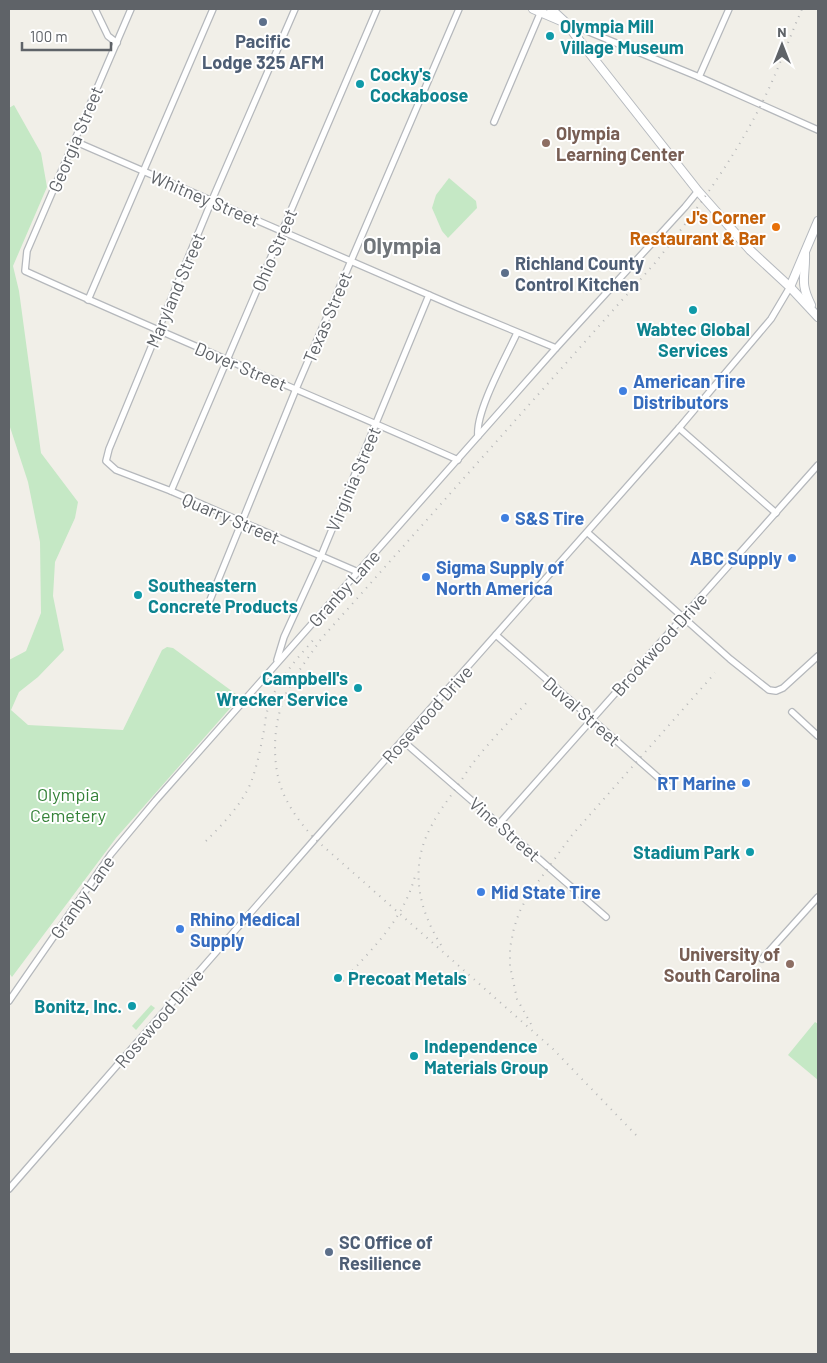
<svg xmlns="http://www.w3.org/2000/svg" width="827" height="1363" font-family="Barlow,sans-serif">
<rect width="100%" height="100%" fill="#f1efe8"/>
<!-- green -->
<g fill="#c5e8c5">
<path d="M14,105L41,153L47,187L13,266L19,291L41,453L78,502L75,518L55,562L53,596L64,650L38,677L19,692L11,710L28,725L123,730L162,650L167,647L173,648L240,697L116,838L12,977L9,973V660L26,651L41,613L40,542L28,482L9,424V108Z"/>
<path d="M449,178L476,201L477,208L448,238L442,231L432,208L436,195Z"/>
<path d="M151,1005L155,1008L136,1030L132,1026Z"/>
<path d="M815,1022L818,1024V1080L788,1055Z"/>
</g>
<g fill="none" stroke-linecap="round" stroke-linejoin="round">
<!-- street casing -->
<g stroke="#b5b8bc" stroke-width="8">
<g id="street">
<path d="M95,9L108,36L117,43"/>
<path d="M131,9L27,251L25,271C168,336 314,396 458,460"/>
<path d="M295,9L212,200L109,449L106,461L116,470L171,491L358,572"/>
<path d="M565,22L699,77L818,130"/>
<path d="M699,77L729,9"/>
<path d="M494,122L542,9"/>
<path d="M74,141L459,308L556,348"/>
<path d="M88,300L213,9"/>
<path d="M679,428L776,513"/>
<path d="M478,436C475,412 506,357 517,333"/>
<path d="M171,491L377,9"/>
<path d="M588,533L730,659L769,690L776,691L783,688L818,656"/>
<path d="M210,600L296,389L459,9"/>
<path d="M496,635L669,787"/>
<path d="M277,660L284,637L321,556L429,295"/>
<path d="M792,712L818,736"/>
<path d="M403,741L606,917"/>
<path d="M499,824L818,465"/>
<path d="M762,959L818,897"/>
<path d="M9,1001L111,854L156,800L556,348L685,207L698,191"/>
<path d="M9,1189L315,839L679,428L771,319L790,287"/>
</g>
</g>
<!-- secondary casing -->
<g stroke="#b6babf" stroke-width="10">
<g id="secondary">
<path d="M533,9L561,21"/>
<path d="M551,9L565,22L698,191L750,250L790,287L818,317"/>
<path d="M805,253C806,277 799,281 811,305"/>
<path d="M790,287L818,221"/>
</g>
</g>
<!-- street -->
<use href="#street" stroke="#fff" stroke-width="5.5"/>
<!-- secondary -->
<use href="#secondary" stroke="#fff" stroke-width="8"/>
<!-- rail -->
<g stroke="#b6b7b8" stroke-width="2" stroke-dasharray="1 6" stroke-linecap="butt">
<path d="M206,841C222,825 239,807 249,787C256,771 260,751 263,735C265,727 265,719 267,712C275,682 295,661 315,638"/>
<path d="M441,945C417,907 409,864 433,823C438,813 445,804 452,794C459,784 466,773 473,763C490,741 510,721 529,700"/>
<path d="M343,981C372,949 404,919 415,876"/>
<path d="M531,1024L517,999L510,966V948L514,928L519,913L527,897L572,835L715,673"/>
<path d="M636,1135L553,1049L315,839C300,823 285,803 279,781C271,750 275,711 291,684C300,668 311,654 321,639L655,263C694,214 731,163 760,107C776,76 788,41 802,9"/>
</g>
</g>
<!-- markers -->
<g fill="#5c6f8a" stroke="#fff" stroke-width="2">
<circle cx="263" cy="22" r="5"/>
<circle cx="505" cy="273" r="5"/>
<circle cx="329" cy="1252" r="5"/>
</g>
<g fill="#0f9aa8" stroke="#fff" stroke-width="2">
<circle cx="550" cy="36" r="5"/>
<circle cx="360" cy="84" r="5"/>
<circle cx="693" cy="310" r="5"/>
<circle cx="138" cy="595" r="5"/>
<circle cx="358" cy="688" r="5"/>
<circle cx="750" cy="852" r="5"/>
<circle cx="338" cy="978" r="5"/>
<circle cx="132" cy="1006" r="5"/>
<circle cx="414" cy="1056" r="5"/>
</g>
<g fill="#8d6e63" stroke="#fff" stroke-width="2">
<circle cx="546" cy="143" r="5"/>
<circle cx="790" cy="964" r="5"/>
</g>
<circle fill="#e8710a" stroke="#fff" stroke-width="2" cx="776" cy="227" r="5"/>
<g fill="#3f7fe0" stroke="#fff" stroke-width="2">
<circle cx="623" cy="391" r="5"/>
<circle cx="505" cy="518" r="5"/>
<circle cx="792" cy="558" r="5"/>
<circle cx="426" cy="577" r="5"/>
<circle cx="746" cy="783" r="5"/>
<circle cx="481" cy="892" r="5"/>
<circle cx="180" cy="929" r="5"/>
</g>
<g text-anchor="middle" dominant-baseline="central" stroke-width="4" stroke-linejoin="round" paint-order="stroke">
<!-- culture labels -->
<g font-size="18" font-weight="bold" fill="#0d838f" stroke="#fff" text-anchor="start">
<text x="560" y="26">Olympia Mill<tspan x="560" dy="21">Village Museum</tspan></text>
<text x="370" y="74">Cocky's<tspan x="370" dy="21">Cockaboose</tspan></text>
<text x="693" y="329" text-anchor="middle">Wabtec Global<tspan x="693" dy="21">Services</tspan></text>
<text x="148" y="585">Southeastern<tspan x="148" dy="21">Concrete Products</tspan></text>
<text x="348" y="678" text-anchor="end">Campbell's<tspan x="348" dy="21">Wrecker Service</tspan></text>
<text x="740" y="852" text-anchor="end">Stadium Park</text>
<text x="348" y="978">Precoat Metals</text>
<text x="122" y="1006" text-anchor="end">Bonitz, Inc.</text>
<text x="424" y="1046">Independence<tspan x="424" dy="21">Materials Group</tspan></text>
</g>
<!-- service labels -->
<g font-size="18" font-weight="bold" fill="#4e5e75" stroke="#fff" text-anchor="start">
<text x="263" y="41" text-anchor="middle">Pacific<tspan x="263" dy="21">Lodge 325 AFM</tspan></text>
<text x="515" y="263">Richland County<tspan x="515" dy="21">Control Kitchen</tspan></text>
<text x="339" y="1242">SC Office of<tspan x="339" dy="21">Resilience</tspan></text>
</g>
<!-- education labels -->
<g font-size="18" font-weight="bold" fill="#785e54" stroke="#fff" text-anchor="start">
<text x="556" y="133">Olympia<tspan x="556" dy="21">Learning Center</tspan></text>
<text x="780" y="954" text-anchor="end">University of<tspan x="780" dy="21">South Carolina</tspan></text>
</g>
<!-- street labels -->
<g font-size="18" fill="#5f6368" stroke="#fff">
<text transform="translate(75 139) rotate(-67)">Georgia Street</text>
<text transform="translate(205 198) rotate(23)">Whitney Street</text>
<text transform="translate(274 250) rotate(-67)">Ohio Street</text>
<text transform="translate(175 290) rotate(-67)">Maryland Street</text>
<text transform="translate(327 317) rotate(-67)">Texas Street</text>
<text transform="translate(241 366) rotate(23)">Dover Street</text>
<text transform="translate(353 479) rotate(-67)">Virginia Street</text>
<text transform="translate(231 518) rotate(23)">Quarry Street</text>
<text transform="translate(344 588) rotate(-48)">Granby Lane</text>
<text transform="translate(659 644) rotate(-48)">Brookwood Drive</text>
<text transform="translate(582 711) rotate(41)">Duval Street</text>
<text transform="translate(427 714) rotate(-48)">Rosewood Drive</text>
<text transform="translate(505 829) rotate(41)">Vine Street</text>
<text transform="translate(82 897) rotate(-55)">Granby Lane</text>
<text transform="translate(159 1018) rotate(-49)">Rosewood Drive</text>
</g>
<!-- food labels -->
<g font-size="18" font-weight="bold" fill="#c56008" stroke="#fff" text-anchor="end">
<text x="766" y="217">J's Corner<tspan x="766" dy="21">Restaurant &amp; Bar</tspan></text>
</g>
<!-- shop labels -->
<g font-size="18" font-weight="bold" fill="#366cbe" stroke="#fff" text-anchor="start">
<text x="633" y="381">American Tire<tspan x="633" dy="21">Distributors</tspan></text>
<text x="515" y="518">S&amp;S Tire</text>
<text x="782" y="558" text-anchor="end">ABC Supply</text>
<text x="436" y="567">Sigma Supply of<tspan x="436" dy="21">North America</tspan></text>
<text x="736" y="783" text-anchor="end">RT Marine</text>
<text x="491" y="892">Mid State Tire</text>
<text x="190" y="919">Rhino Medical<tspan x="190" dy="21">Supply</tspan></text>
</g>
<!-- park labels -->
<g font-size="18" fill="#348238" stroke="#fff">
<text x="68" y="794">Olympia<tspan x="68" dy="21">Cemetery</tspan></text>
</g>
<!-- district labels -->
<g font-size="22" font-weight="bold" fill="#70757a" stroke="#fff">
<text x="402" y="245">Olympia</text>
</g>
</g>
<!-- border -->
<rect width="827" height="1363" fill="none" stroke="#5f6368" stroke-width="20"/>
<!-- north arrow -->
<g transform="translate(782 45)" stroke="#ffffff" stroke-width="4" paint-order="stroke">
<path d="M0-4L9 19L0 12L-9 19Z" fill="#5f6368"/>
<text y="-8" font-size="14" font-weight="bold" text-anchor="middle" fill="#5f6368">N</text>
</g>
<!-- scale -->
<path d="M22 42v8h89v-8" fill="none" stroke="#5f6368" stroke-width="2.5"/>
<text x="30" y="42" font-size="15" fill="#5f6368" stroke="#ffffff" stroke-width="4" paint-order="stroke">100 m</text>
</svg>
